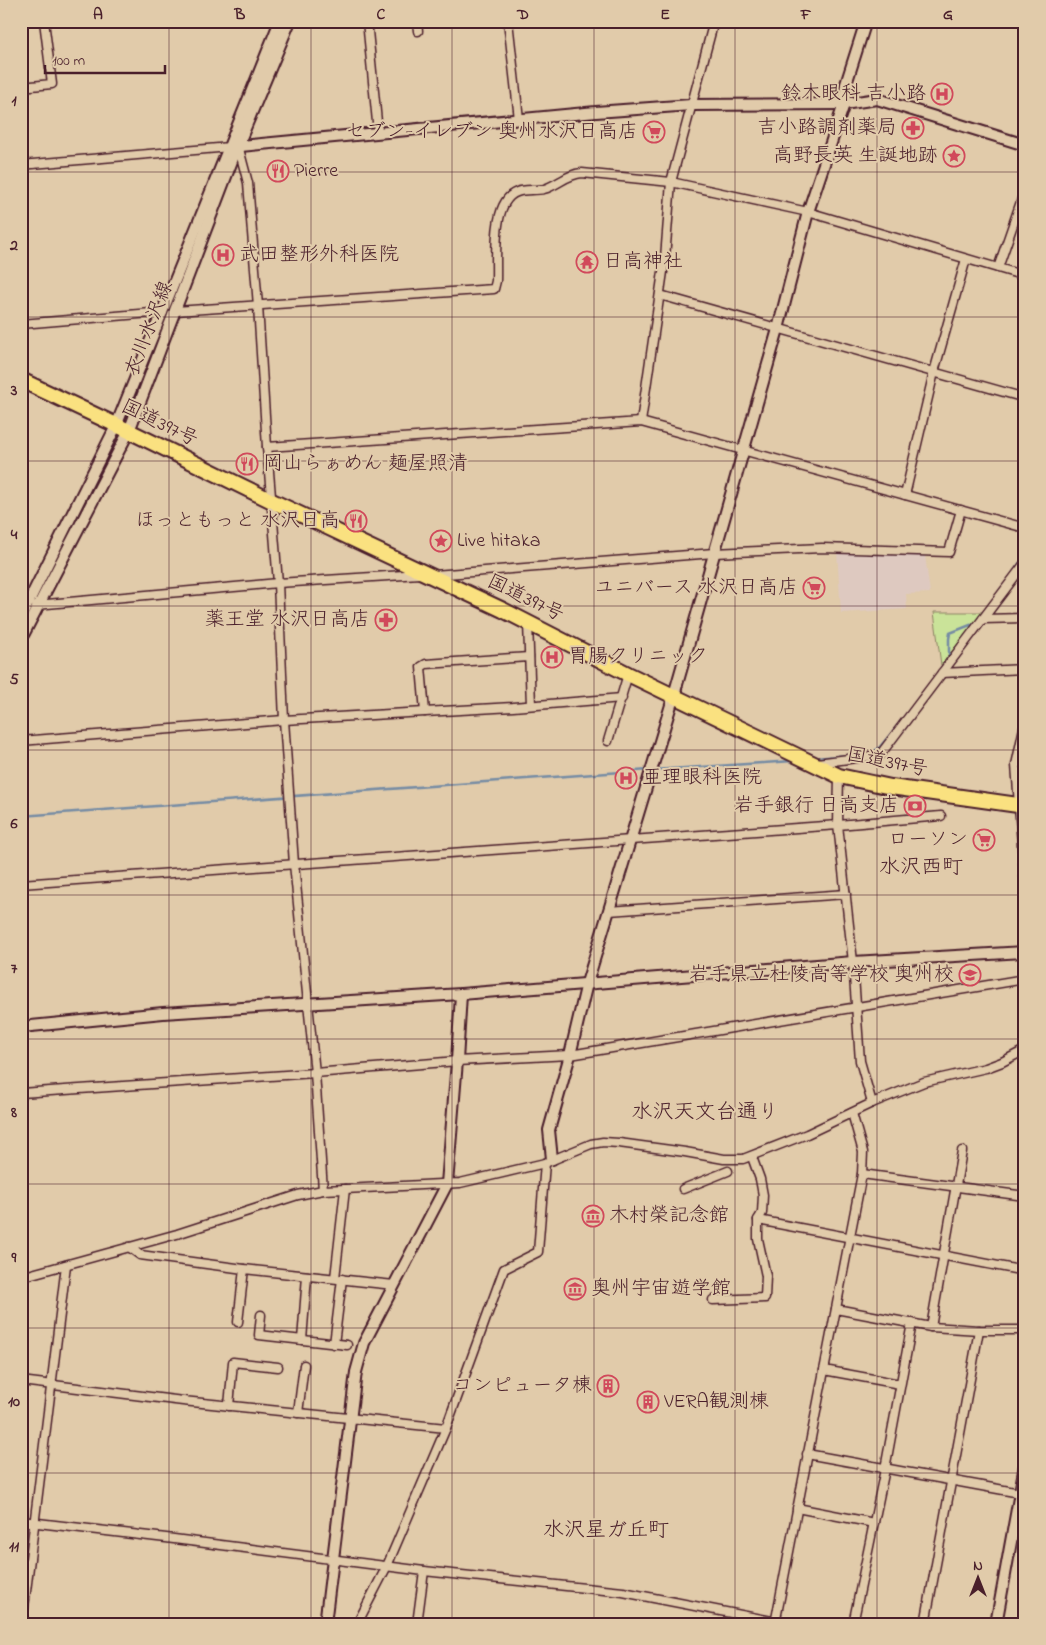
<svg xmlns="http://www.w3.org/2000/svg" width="1046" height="1645" font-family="'Indie Flower','Klee One',sans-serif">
<rect width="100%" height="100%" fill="#e1cbaa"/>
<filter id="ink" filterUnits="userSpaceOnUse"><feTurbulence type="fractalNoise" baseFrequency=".02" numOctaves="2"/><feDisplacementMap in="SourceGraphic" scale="10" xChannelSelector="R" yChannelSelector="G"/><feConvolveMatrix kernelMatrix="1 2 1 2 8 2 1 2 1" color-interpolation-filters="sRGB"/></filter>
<g filter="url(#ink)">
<!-- built -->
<path fill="#dec9c0" d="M837,551L925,555L930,593L906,594L907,609L841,613Z"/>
<!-- green -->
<path fill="#cae399" stroke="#8a8162" d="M934,612H983L941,665Z"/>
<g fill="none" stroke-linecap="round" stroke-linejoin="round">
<!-- stream -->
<g stroke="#768ca4" stroke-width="2.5">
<path d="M1010,577L1025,555"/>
<path d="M949,660V639L950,633L978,622"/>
<path d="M869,754L879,748L901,721"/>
<path d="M816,758L848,755"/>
<path d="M654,770L793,761"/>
<path d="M21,816L649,770"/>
</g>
<!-- street casing -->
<g stroke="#4a1f2b" stroke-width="11">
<g id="street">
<path d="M367,21L378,132"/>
<path d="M417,21L418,31"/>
<path d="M508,21L519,119"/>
<path d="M21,87L52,84L44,21"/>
<path d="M238,145L248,183L258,306L267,447L278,583L284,720L294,864L315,1073L323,1190"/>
<path d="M21,165L230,147"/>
<path d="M998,268L1025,190"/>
<path d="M660,295L1025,398"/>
<path d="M176,311L494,289L496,281C497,259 491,201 517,192C525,189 535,191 544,189C558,185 567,174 582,173L671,182L808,212L1025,276"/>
<path d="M21,324L163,312"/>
<path d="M641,422L665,258L671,182L714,21"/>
<path d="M267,447L641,422L1025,528"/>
<path d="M905,495L934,372L966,259"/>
<path d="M434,575L714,553L822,548L949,552L961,510"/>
<path d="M36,605L278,583L420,574"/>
<path d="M983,619L1025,618"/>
<path d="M528,623L531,705"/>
<path d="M942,673L1025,669"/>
<path d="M425,712L421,667L426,664L529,657"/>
<path d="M1025,723L1016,765L1025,885"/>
<path d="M21,741L284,720L513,707L622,698"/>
<path d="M608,741L628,674"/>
<path d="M817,763L880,755L1025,563"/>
<path d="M21,884L838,825L839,776"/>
<path d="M609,911L846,894"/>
<path d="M21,1093L315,1073L457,1061L570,1055L1025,979"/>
<path d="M872,1103L860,1061L853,962L838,825L941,816"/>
<path d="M862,1174L1025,1196"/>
<path d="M683,1189L728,1171"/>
<path d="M758,1220L1025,1271"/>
<path d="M129,1247L140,1255L244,1269L394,1285"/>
<path d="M21,1277L177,1234L298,1195L323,1190L345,1189L460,1183L545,1163L591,1144L603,1142L619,1143L685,1152L724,1159H743L807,1134L872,1103L924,1082L986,1068L1002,1062L1025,1050"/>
<path d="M335,1278L345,1189"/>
<path d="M713,1300L765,1298L766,1276L758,1239V1220L762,1213L763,1195L760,1179L752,1157"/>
<path d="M836,1309L931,1327L979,1330H1025"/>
<path d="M261,1315L259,1335L347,1345"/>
<path d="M238,1322L244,1269"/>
<path d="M931,1327L962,1151"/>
<path d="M302,1340L307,1276"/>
<path d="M334,1344L342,1279"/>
<path d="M824,1370L900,1384"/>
<path d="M21,1381L183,1401L446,1428"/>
<path d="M229,1406L233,1362L278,1367"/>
<path d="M298,1413L304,1365"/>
<path d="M807,1454L1020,1493"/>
<path d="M797,1508L874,1523"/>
<path d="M21,1521L166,1538L424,1571L623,1592L787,1624"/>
<path d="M22,1624L66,1265"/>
<path d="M357,1624L387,1566L446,1428L504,1269L538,1252L545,1163"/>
<path d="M417,1624L424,1571"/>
<path d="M775,1624L862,1174L863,1152L852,1113"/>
<path d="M853,1624L885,1469L912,1323"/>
<path d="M925,1624L979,1330"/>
</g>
</g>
<!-- secondary casing -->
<g stroke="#4a1f2b" stroke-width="14">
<g id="secondary">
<path d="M230,147L596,112L691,105L844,104L877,99L1025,145"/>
<path d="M21,617L116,426L280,21"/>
<path d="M21,639L129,431L238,145L290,21"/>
<path d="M21,1027L163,1013L461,994L853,962L1025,952"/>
<path d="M552,1159L549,1130L570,1055L587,983L674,695L778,329L808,212L844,104L846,84L866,21"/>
<path d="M325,1624L356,1372L364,1343L447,1184L457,1061L461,994"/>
<path d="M996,1624L1025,1465"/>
</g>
</g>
<!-- highway casing -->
<g stroke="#4a1f2b" stroke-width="18">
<path id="highway" d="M21,380L129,431L272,501L503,610L628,674L839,776L891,787L1025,806"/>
</g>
<!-- street -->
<use href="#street" stroke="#e1cbaa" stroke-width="8"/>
<!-- secondary -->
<use href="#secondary" stroke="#e1cbaa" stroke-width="10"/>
<!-- highway -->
<use href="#highway" stroke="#fae180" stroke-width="14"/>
</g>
</g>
<!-- grid -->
<path fill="none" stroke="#4a1f2b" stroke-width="1" stroke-opacity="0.55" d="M169,21V1624M311,21V1624M452,21V1624M594,21V1624M735,21V1624M877,21V1624M21,172H1025M21,317H1025M21,461H1025M21,606H1025M21,750H1025M21,895H1025M21,1039H1025M21,1184H1025M21,1328H1025M21,1473H1025"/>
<!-- icons -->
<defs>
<g id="hospital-ring" transform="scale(1.125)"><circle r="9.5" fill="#e1cbaa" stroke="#d1495b" stroke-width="1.5"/><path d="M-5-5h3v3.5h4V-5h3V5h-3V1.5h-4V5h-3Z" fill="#d1495b"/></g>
<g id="pharmacy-ring" transform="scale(1.125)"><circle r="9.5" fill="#e1cbaa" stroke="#d1495b" stroke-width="1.5"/><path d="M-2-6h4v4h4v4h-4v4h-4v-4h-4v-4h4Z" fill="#d1495b"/></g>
<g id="supermarket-ring" transform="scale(1.125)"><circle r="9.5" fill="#e1cbaa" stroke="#d1495b" stroke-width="1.5"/><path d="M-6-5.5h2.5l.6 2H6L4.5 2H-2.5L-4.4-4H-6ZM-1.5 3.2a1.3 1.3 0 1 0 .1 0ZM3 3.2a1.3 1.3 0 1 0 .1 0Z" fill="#d1495b"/></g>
<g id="sight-ring" transform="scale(1.125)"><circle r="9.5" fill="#e1cbaa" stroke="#d1495b" stroke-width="1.5"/><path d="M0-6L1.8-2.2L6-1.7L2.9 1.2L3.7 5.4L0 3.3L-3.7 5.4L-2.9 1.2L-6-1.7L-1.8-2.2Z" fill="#d1495b"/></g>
<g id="restaurant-ring" transform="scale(1.125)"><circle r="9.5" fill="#e1cbaa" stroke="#d1495b" stroke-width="1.5"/><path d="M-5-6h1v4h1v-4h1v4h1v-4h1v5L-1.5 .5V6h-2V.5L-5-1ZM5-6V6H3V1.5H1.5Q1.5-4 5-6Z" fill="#d1495b"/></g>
<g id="temple-ring" transform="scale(1.125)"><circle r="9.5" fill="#e1cbaa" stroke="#d1495b" stroke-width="1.5"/><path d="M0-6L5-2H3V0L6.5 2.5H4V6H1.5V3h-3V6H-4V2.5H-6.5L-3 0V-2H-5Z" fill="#d1495b"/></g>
<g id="bank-ring" transform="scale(1.125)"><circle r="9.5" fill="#e1cbaa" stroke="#d1495b" stroke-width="1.5"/><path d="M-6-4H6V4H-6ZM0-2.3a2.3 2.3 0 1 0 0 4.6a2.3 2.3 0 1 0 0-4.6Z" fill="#d1495b"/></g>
<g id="school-ring" transform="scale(1.125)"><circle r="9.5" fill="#e1cbaa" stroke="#d1495b" stroke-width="1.5"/><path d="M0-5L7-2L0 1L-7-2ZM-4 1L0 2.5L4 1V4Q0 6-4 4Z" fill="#d1495b"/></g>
<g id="museum-ring" transform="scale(1.125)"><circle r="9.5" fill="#e1cbaa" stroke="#d1495b" stroke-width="1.5"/><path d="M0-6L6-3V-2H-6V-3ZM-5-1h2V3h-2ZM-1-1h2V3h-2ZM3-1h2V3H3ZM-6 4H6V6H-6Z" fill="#d1495b"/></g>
<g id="building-ring" transform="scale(1.125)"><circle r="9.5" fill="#e1cbaa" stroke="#d1495b" stroke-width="1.5"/><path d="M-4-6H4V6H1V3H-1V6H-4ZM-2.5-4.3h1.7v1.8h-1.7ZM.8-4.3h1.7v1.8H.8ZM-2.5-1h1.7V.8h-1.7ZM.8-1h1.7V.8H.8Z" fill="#d1495b"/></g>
</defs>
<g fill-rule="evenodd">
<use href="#hospital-ring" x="942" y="94"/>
<use href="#pharmacy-ring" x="913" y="128"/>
<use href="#supermarket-ring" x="654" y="132"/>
<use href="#sight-ring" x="954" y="156"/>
<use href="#restaurant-ring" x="278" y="171"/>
<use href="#hospital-ring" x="223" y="255"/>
<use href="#temple-ring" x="587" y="262"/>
<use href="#restaurant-ring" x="247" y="464"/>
<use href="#restaurant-ring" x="356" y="521"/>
<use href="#sight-ring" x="441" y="541"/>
<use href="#supermarket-ring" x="814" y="588"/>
<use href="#pharmacy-ring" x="386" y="620"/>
<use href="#hospital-ring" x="552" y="657"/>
<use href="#hospital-ring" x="626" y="778"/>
<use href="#bank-ring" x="915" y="806"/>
<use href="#supermarket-ring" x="984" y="840"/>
<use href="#school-ring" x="970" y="975"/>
<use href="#museum-ring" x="593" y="1216"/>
<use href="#museum-ring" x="575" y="1289"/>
<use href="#building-ring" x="608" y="1386"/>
<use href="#building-ring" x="648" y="1402"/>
</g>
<g text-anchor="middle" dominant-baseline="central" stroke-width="4" stroke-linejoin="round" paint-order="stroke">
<!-- poi labels -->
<g font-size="20" fill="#4a1f2b" stroke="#e1cbaa" text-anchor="end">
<text x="926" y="94">鈴木眼科 吉小路</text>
<text x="897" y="128">吉小路調剤薬局</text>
<text x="638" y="132">セブン-イレブン 奥州水沢日高店</text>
<text x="938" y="156">高野長英 生誕地跡</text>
<text x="294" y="171" text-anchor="start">Pierre</text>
<text x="239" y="255" text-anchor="start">武田整形外科医院</text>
<text x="603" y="262" text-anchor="start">日高神社</text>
<text x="263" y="464" text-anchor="start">岡山らぁめん 麺屋照清</text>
<text x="340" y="521">ほっともっと 水沢日高</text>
<text x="457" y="541" text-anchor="start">Live hitaka</text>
<text x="798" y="588">ユニバース 水沢日高店</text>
<text x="370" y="620">薬王堂 水沢日高店</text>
<text x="568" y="657" text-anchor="start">胃腸クリニック</text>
<text x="642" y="778" text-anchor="start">亜理眼科医院</text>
<text x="899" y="806">岩手銀行 日高支店</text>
<text x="968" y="840">ローソン</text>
<text x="954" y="975">岩手県立杜陵高等学校 奥州校</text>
<text x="609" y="1216" text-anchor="start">木村榮記念館</text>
<text x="591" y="1289" text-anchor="start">奥州宇宙遊学館</text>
<text x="592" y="1386">コンピュータ棟</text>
<text x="664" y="1402" text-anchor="start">VERA観測棟</text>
</g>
<!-- street labels -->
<g font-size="20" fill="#4a1f2b" stroke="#e1cbaa">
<text transform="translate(150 329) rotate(-69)">衣川水沢線</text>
<text transform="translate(159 424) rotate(26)">国道397号</text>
<text transform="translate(525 599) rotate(26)">国道397号</text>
<text transform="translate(887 763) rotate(11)">国道397号</text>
</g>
<!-- neighbourhood labels -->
<g font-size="21" fill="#4a1f2b" stroke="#e1cbaa">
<text x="921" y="868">水沢西町</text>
<text x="705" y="1113">水沢天文台通り</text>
<text x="606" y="1531">水沢星ガ丘町</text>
</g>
</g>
<!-- margin -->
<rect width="1046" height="1645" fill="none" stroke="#e1cbaa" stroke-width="55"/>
<!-- north arrow -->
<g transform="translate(978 1578)" stroke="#e1cbaa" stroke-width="4" paint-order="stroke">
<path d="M0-4L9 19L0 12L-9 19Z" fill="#4a1f2b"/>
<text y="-8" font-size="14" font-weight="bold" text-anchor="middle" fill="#4a1f2b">N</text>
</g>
<!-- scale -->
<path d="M45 65v8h120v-8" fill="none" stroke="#4a1f2b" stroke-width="2.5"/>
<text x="52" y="65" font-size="15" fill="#4a1f2b" stroke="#e1cbaa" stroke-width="4" paint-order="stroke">100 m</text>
<rect x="28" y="28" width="990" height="1590" fill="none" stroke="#4a1f2b" stroke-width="2"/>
<g font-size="16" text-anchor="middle" font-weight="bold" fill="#4a1f2b">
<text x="98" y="19">A</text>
<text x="240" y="19">B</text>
<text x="381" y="19">C</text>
<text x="523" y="19">D</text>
<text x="665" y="19">E</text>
<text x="806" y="19">F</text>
<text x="948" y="19">G</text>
<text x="14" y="105">1</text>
<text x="14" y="250">2</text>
<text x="14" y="395">3</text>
<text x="14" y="539">4</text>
<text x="14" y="684">5</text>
<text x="14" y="828">6</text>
<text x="14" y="973">7</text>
<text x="14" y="1117">8</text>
<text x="14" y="1262">9</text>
<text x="14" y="1406">10</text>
<text x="14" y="1551">11</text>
</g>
</svg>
